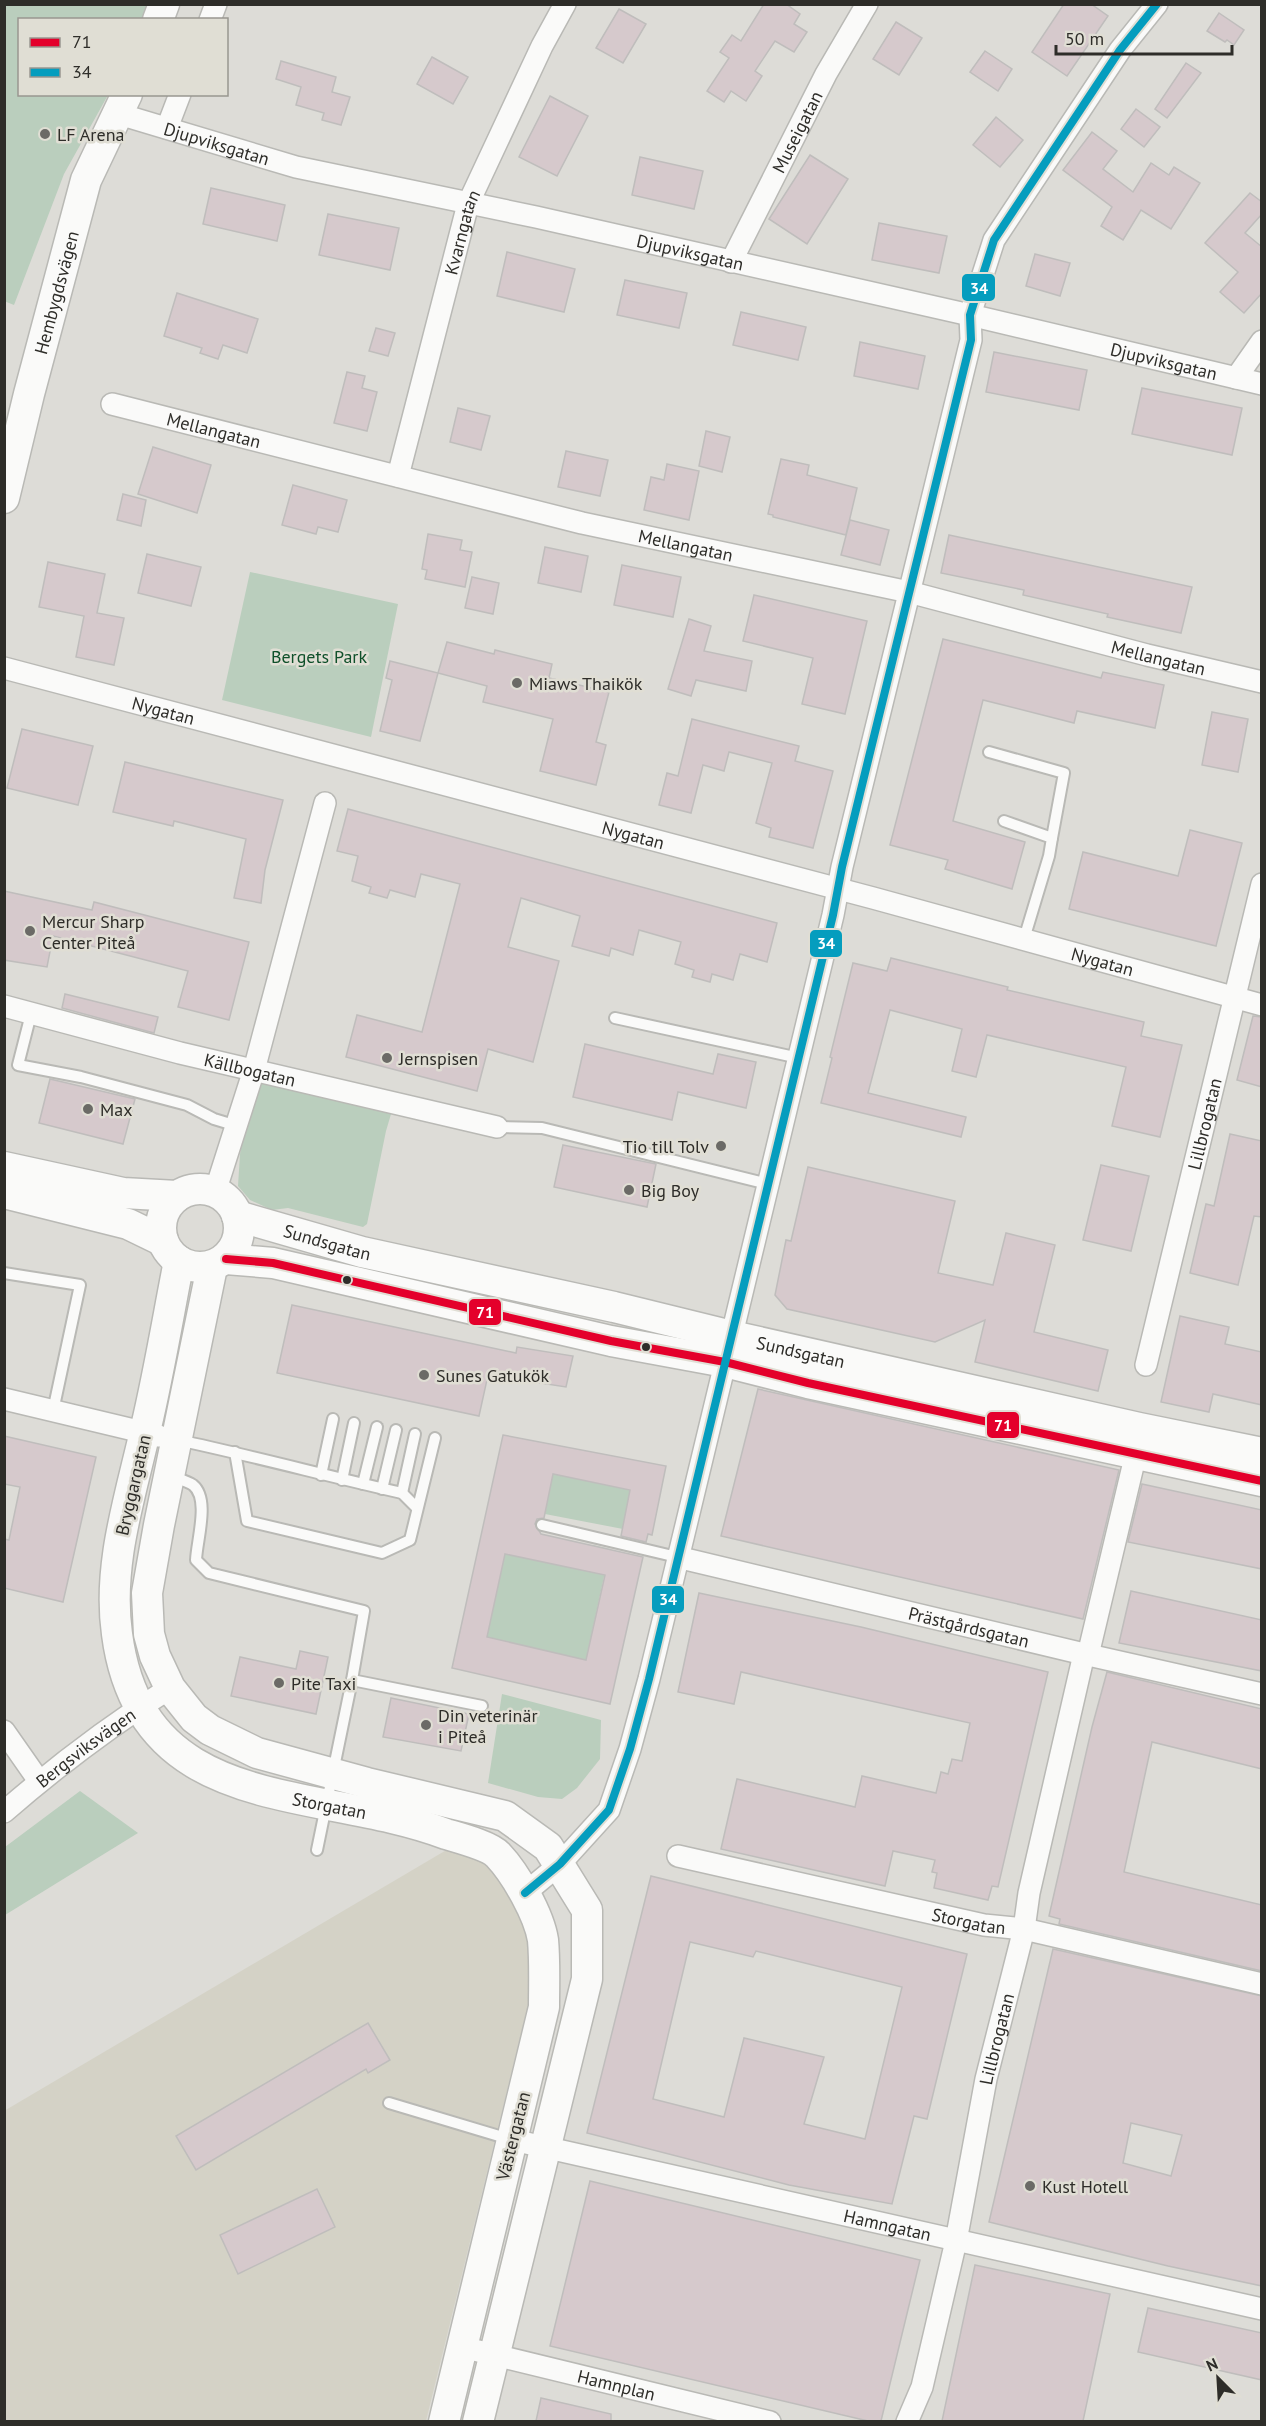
<svg xmlns="http://www.w3.org/2000/svg" width="1266" height="2426" font-family="'PT Sans',sans-serif">
<rect width="100%" height="100%" fill="#dddcd7"/>
<!-- built -->
<path fill="#d4d2c6" d="M460,1842L492,1870L518,1901L535,1949L530,1997L426,2421H5L4,2111Z"/>
<!-- green -->
<g fill="#bacebd">
<path d="M4,5H150L143,19L20,20V94L108,95L64,174L14,305L4,301Z"/>
<path d="M250,572L398,604L371,737L222,700Z"/>
<path d="M263,1081L394,1104L386,1131L367,1224L363,1227L288,1208L272,1210L250,1200L238,1186L240,1154L246,1121Z"/>
<path d="M553,1474L630,1490L623,1529L545,1514Z"/>
<path d="M593,1545L610,1549L586,1660L513,1643L504,1680L479,1673L505,1554L587,1570Z"/>
<path d="M502,1694L601,1720L600,1759L577,1788L562,1799L538,1797L488,1783Z"/>
<path d="M80,1791L138,1833L5,1915V1847Z"/>
</g>
<!-- building -->
<g fill="#d6c9cc" stroke="#bfbdbc" stroke-width="1.5" fill-rule="evenodd">
<path d="M764,4H786L800,14L794,24L807,32L794,52L775,41L755,71L762,76L746,101L731,91L724,102L707,91L729,58L720,52L732,35L741,41Z"/>
<path d="M1064,4H1091L1108,16L1067,76L1032,52Z"/>
<path d="M619,9L646,24L623,63L596,48Z"/>
<path d="M1219,13L1244,30L1234,45L1227,40L1225,42L1207,31Z"/>
<path d="M896,22L922,38L899,75L873,59Z"/>
<path d="M985,51L1012,69L998,91L970,72Z"/>
<path d="M432,57L468,77L453,104L417,84Z"/>
<path d="M281,61L336,77L332,92L350,97L341,125L322,120L324,113L296,105L301,87L276,79Z"/>
<path d="M1186,63L1201,73L1167,118L1155,109Z"/>
<path d="M550,96L588,116L557,176L519,157Z"/>
<path d="M1136,109L1160,127L1144,147L1121,129Z"/>
<path d="M996,117L1023,140L1000,167L973,145Z"/>
<path d="M1092,132L1117,151L1103,169L1133,192L1151,163L1169,175L1174,167L1200,183L1171,229L1141,210L1123,240L1101,226L1112,207L1063,170Z"/>
<path d="M810,155L848,179L807,244L769,219Z"/>
<path d="M640,157L703,171L694,209L632,195Z"/>
<path d="M211,188L285,205L277,241L203,224Z"/>
<path d="M1250,193L1262,202V214L1245,233L1262,247V293L1244,313L1220,292L1238,272L1205,243Z"/>
<path d="M328,214L399,228L390,270L319,255Z"/>
<path d="M879,223L947,236L939,273L872,260Z"/>
<path d="M507,252L575,269L564,312L497,296Z"/>
<path d="M1035,254L1070,263L1060,296L1026,286Z"/>
<path d="M625,280L687,293L679,328L617,315Z"/>
<path d="M177,293L258,319L247,353L223,345L218,359L200,353L202,348L164,336Z"/>
<path d="M741,312L806,327L798,360L733,345Z"/>
<path d="M376,328L395,333L388,356L369,351Z"/>
<path d="M860,342L925,356L918,389L854,376Z"/>
<path d="M994,352L1087,370L1079,410L986,392Z"/>
<path d="M347,372L365,376L362,388L377,392L367,431L334,423Z"/>
<path d="M1142,388L1242,408L1232,455L1132,434Z"/>
<path d="M458,408L490,416L481,450L450,442Z"/>
<path d="M706,431L730,437L722,472L699,466Z"/>
<path d="M153,447L211,465L197,513L138,494Z"/>
<path d="M566,451L608,460L600,496L558,487Z"/>
<path d="M781,459L809,465L807,475L857,488L846,535L773,517V515L768,514Z"/>
<path d="M667,464L699,471L689,520L644,510L651,477L664,480Z"/>
<path d="M293,485L347,500L338,532L318,527L316,534L282,525Z"/>
<path d="M123,494L146,500L141,526L117,520Z"/>
<path d="M850,520L889,530L880,565L841,555Z"/>
<path d="M428,534L462,540L460,550L472,552L465,587L425,579L427,570L422,569Z"/>
<path d="M949,535L1192,587L1181,633L1107,617L1108,614L1023,595L1024,590L941,573Z"/>
<path d="M545,547L588,556L581,592L538,583Z"/>
<path d="M147,554L201,567L191,606L138,593Z"/>
<path d="M48,562L105,574L97,613L124,618L114,665L76,657L84,616L39,607Z"/>
<path d="M622,565L681,577L673,617L614,605Z"/>
<path d="M472,577L499,583L493,614L465,608Z"/>
<path d="M754,595L867,621L845,714L802,704L813,658L743,641Z"/>
<path d="M689,619L711,626L704,651L752,661L746,691L696,680L691,696L668,689Z"/>
<path d="M943,639L1101,678L1103,672L1164,685L1155,728L1077,711L1074,723L983,700L953,821L1025,842L1012,889L945,869L948,860L890,845Z"/>
<path d="M447,642L494,654L495,650L552,664L549,678L609,692L596,742L606,745L596,785L540,771L553,719L483,702L487,686L438,673Z"/>
<path d="M390,661L438,673L420,741L380,731L392,680L386,678Z"/>
<path d="M1212,712L1248,719L1238,772L1202,765Z"/>
<path d="M692,719L799,746L795,761L833,771L813,848L769,837L771,828L756,823L772,763L729,752L724,771L703,765L691,813L659,805L667,773L678,776Z"/>
<path d="M22,729L93,746L78,805L7,788Z"/>
<path d="M125,762L283,800L265,870L261,903L234,898L246,839L174,821L173,826L113,812Z"/>
<path d="M348,809L777,923L767,962L740,954L733,980L712,974L710,982L692,977L694,970L675,964L681,942L639,930L633,955L611,948L609,956L572,946L580,916L521,898L508,947L559,961L533,1062L488,1049L477,1091L346,1057L357,1015L422,1032L460,884L421,874L415,897L390,890L387,898L369,893L371,887L352,881L358,856L337,851Z"/>
<path d="M1190,830L1242,843L1216,946L1069,909L1083,852L1178,876Z"/>
<path d="M4,891L92,910L94,902L249,942L229,1020L178,1007L188,971L53,936L47,967L4,960Z"/>
<path d="M891,958L1008,987L1007,990L1144,1022L1141,1036L1182,1045L1160,1137L1112,1126L1126,1067L987,1035L976,1077L952,1071L962,1029L890,1010L868,1093L966,1117L961,1137L821,1103L832,1058L830,1057L853,963L887,971Z"/>
<path d="M65,994L158,1017L154,1033L62,1008Z"/>
<path d="M1253,1016L1262,1017V1087L1237,1080Z"/>
<path d="M585,1044L713,1074L718,1054L756,1062L746,1108L678,1092L672,1120L573,1097Z"/>
<path d="M50,1079L135,1099L123,1144L39,1123Z"/>
<path d="M1230,1134L1262,1141V1217L1254,1216L1238,1285L1190,1273L1206,1204L1214,1206Z"/>
<path d="M563,1145L656,1164L647,1207L554,1187Z"/>
<path d="M1101,1165L1149,1176L1131,1251L1083,1240Z"/>
<path d="M808,1167L955,1201L938,1273L993,1285L1006,1233L1055,1245L1034,1332L1108,1350L1098,1391L975,1362L985,1320L935,1342L787,1309L775,1295L786,1240L791,1241Z"/>
<path d="M292,1305L516,1353L517,1347L573,1356L566,1387L488,1375L479,1416L277,1373Z"/>
<path d="M1180,1316L1229,1327L1225,1344L1262,1352V1405L1213,1394L1209,1412L1161,1402Z"/>
<path d="M758,1389L1119,1470L1083,1619L721,1536Z"/>
<path d="M503,1435L666,1466L652,1535L648,1534L646,1542L621,1536L630,1490L553,1474L544,1518L537,1519L535,1524L541,1534L643,1557L610,1704L452,1668ZM505,1554L605,1575L586,1660L487,1637Z"/>
<path d="M4,1436L96,1457L63,1602L4,1588V1539L9,1540L20,1487L4,1484Z"/>
<path d="M1142,1484L1262,1510V1569L1128,1542Z"/>
<path d="M1131,1591L1262,1620V1671L1119,1643Z"/>
<path d="M699,1593L861,1627L1048,1672L998,1887L992,1886L988,1900L934,1888L937,1873L932,1872L935,1860L893,1851L885,1886L721,1849L737,1779L855,1807L862,1776L936,1793L941,1772L948,1774L952,1759L962,1761L970,1723L741,1672L734,1704L678,1692Z"/>
<path d="M300,1651L328,1657L316,1714L231,1696L240,1657L296,1669Z"/>
<path d="M1107,1672L1262,1709V1769L1152,1742L1124,1872L1262,1905V1971L1059,1924L1060,1919L1049,1916L1092,1727Z"/>
<path d="M391,1698L469,1714L461,1751L383,1737Z"/>
<path d="M651,1876L967,1954L927,2119L914,2116L892,2204L789,2185L587,2133ZM690,1942L753,1957L756,1951L902,1987L865,2139L804,2124L824,2057L744,2038L724,2117L653,2099Z"/>
<path d="M1053,1949L1262,1996V2286L1168,2266L989,2222ZM1131,2123L1182,2135L1171,2176L1123,2163Z"/>
<path d="M368,2023L390,2060L368,2073L366,2069L196,2170L176,2136Z"/>
<path d="M590,2181L920,2260L881,2421H868L550,2346Z"/>
<path d="M317,2189L335,2227L238,2274L220,2235Z"/>
<path d="M975,2265L1110,2294L1083,2421H942Z"/>
<path d="M1148,2308L1262,2333V2380L1138,2352Z"/>
<path d="M541,2398L611,2414V2421H536Z"/>
</g>
<g fill="none" stroke-linecap="round" stroke-linejoin="round">
<!-- lane casing -->
<g stroke="#b9b9b5" stroke-width="14">
<g id="lane">
<path d="M989,752L1064,773L1052,838"/>
<path d="M1004,821L1052,838L1049,856L1024,939"/>
<path d="M31,1014L18,1065L81,1077L187,1105L214,1119L237,1126"/>
<path d="M615,1018L799,1058"/>
<path d="M497,1127L542,1128L768,1184"/>
<path d="M4,1273L80,1285L53,1411"/>
<path d="M178,1440C253,1456 327,1476 402,1493L417,1508"/>
<path d="M235,1452L247,1521L382,1553L410,1540L435,1438"/>
<path d="M321,1475L333,1419"/>
<path d="M171,1476C178,1479 187,1481 193,1485C210,1499 197,1539 196,1560L209,1573L364,1611L352,1680L317,1850"/>
<path d="M342,1480L354,1423"/>
<path d="M363,1484L377,1427"/>
<path d="M382,1489L396,1430"/>
<path d="M402,1493L415,1434"/>
<path d="M542,1525L677,1557"/>
<path d="M352,1680L482,1706"/>
<path d="M389,2103L509,2139"/>
</g>
</g>
<!-- street casing -->
<g stroke="#b9b9b5" stroke-width="24">
<g id="street">
<path d="M210,20L216,4"/>
<path id="s1" d="M119,114L296,167L536,217L970,315L1262,384"/>
<path d="M167,128L180,94"/>
<path id="s2" d="M731,262L826,74L867,4"/>
<path d="M1236,378L1262,341"/>
<path id="s3" d="M112,404L582,523L909,592L1147,655L1262,682"/>
<path id="s4" d="M398,476L468,204L542,46L565,4"/>
<path id="s5" d="M4,668L873,898L1262,1005"/>
<path id="s6" d="M4,1006L180,1053L497,1127"/>
<path d="M215,1192L254,1070L325,803"/>
<path id="s7" d="M1146,1365L1262,884"/>
<path d="M4,1399L159,1436"/>
<path id="s8" d="M677,1557L1084,1654L1262,1694"/>
<path d="M1088,1655L1133,1466"/>
<path d="M4,1731L39,1781"/>
<path id="s9" d="M4,1812C57,1766 111,1725 170,1688"/>
<path id="s10" d="M678,1856L984,1925L1024,1929L1262,1984"/>
<path d="M525,1893L560,1864L609,1810L630,1749L649,1679L833,915L842,867L971,340L970,315L994,240L1120,50L1157,4"/>
<path id="s11" d="M513,2140L1262,2309"/>
<path id="s12" d="M462,2347L770,2422"/>
<path id="s13" d="M907,2422L922,2387L956,2241L986,2079L1024,1929L1029,1893L1084,1654"/>
</g>
</g>
<!-- secondary casing -->
<g stroke="#b9b9b5" stroke-width="33">
<g id="secondary">
<path d="M158,20L164,4"/>
<path id="s14" d="M4,498L29,394L86,180L127,94"/>
<path d="M4,1167L123,1193L177,1196"/>
<circle cx="200" cy="1228" r="39"/>
<path d="M4,1193L128,1224L163,1241"/>
<path id="s15" d="M237,1216L362,1252L614,1307L732,1336L1139,1428L1262,1453"/>
<path d="M226,1259L273,1263L611,1341L725,1362L808,1383L1262,1481"/>
<path id="s16" d="M179,1261C168,1317 159,1372 146,1427C131,1495 107,1564 117,1634C141,1817 316,1785 446,1834C459,1838 490,1846 498,1855C516,1874 539,1915 543,1940C545,1962 544,1985 544,2007L444,2422"/>
<path d="M212,1267L159,1525L147,1593L149,1634L155,1656L170,1688L194,1718L210,1730L257,1753L367,1783L505,1816L548,1847L587,1910V1979L478,2422"/>
</g>
</g>
<!-- lane -->
<use href="#lane" stroke="#fafaf9" stroke-width="10"/>
<!-- street -->
<use href="#street" stroke="#fafaf9" stroke-width="21"/>
<!-- secondary -->
<use href="#secondary" stroke="#fafaf9" stroke-width="30"/>
<!-- bus-1 casing -->
<g stroke="#e0ded4" stroke-width="12">
<path id="bus-1" d="M226,1259L273,1263L611,1341L725,1362L808,1383L1262,1481"/>
</g>
<!-- bus-2 casing -->
<g stroke="#e0ded4" stroke-width="12">
<path id="bus-2" d="M525,1893L560,1864L609,1810L630,1749L649,1679L833,915L842,867L971,340L970,315L994,240L1120,50L1157,4"/>
</g>
<!-- bus-1 -->
<use href="#bus-1" stroke="#e4002b" stroke-width="8"/>
<!-- bus-2 -->
<use href="#bus-2" stroke="#059dbe" stroke-width="8"/>
</g>
<!-- markers -->
<g fill="#6b6a66" stroke="#e0ded4" stroke-width="2">
<circle cx="45" cy="134" r="6"/>
<circle cx="517" cy="683" r="6"/>
<circle cx="30" cy="931" r="6"/>
<circle cx="387" cy="1058" r="6"/>
<circle cx="88" cy="1109" r="6"/>
<circle cx="721" cy="1146" r="6"/>
<circle cx="629" cy="1190" r="6"/>
<circle cx="424" cy="1375" r="6"/>
<circle cx="279" cy="1683" r="6"/>
<circle cx="426" cy="1725" r="6"/>
<circle cx="1030" cy="2186" r="6"/>
</g>
<g fill="#2e2d29" stroke="#e0ded4" stroke-width="2">
<circle cx="347" cy="1280" r="5"/>
<circle cx="646" cy="1347" r="5"/>
</g>
<g text-anchor="middle" dominant-baseline="central" stroke-width="5" stroke-linejoin="round" paint-order="stroke">
<!-- street labels -->
<g font-size="18" fill="#2e2d29" stroke="#e0ded4">
<text stroke="none"><textPath href="#s2" startOffset="146">Museigatan</textPath></text>
<text stroke="none"><textPath href="#s1" startOffset="102">Djupviksgatan</textPath></text>
<text stroke="none"><textPath href="#s4" startOffset="252">Kvarngatan</textPath></text>
<text stroke="none"><textPath href="#s1" startOffset="588">Djupviksgatan</textPath></text>
<text stroke="none"><textPath href="#s14" startOffset="212">Hembygdsvägen</textPath></text>
<text stroke="none"><textPath href="#s1" startOffset="1074">Djupviksgatan</textPath></text>
<text stroke="none"><textPath href="#s3" startOffset="105">Mellangatan</textPath></text>
<text stroke="none"><textPath href="#s3" startOffset="591">Mellangatan</textPath></text>
<text stroke="none"><textPath href="#s3" startOffset="1077">Mellangatan</textPath></text>
<text stroke="none"><textPath href="#s5" startOffset="165">Nygatan</textPath></text>
<text stroke="none"><textPath href="#s5" startOffset="651">Nygatan</textPath></text>
<text stroke="none"><textPath href="#s5" startOffset="1137">Nygatan</textPath></text>
<text stroke="none"><textPath href="#s6" startOffset="254">Källbogatan</textPath></text>
<text stroke="none"><textPath href="#s7" startOffset="248">Lillbrogatan</textPath></text>
<text stroke="none"><textPath href="#s15" startOffset="94">Sundsgatan</textPath></text>
<text stroke="none"><textPath href="#s15" startOffset="580">Sundsgatan</textPath></text>
<text transform="translate(133 1485) rotate(-77)">Bryggargatan</text>
<text stroke="none"><textPath href="#s8" startOffset="300">Prästgårdsgatan</textPath></text>
<text stroke="none"><textPath href="#s9" startOffset="104">Bergsviksvägen</textPath></text>
<text stroke="none"><textPath href="#s16" startOffset="678">Storgatan</textPath></text>
<text stroke="none"><textPath href="#s10" startOffset="298">Storgatan</textPath></text>
<text stroke="none"><textPath href="#s13" startOffset="394">Lillbrogatan</textPath></text>
<text transform="translate(513 2136) rotate(-76)">Västergatan</text>
<text stroke="none"><textPath href="#s11" startOffset="384">Hamngatan</textPath></text>
<text stroke="none"><textPath href="#s12" startOffset="159">Hamnplan</textPath></text>
</g>
<!-- poi labels -->
<g font-size="18" fill="#2e2d29" stroke="#e0ded4" text-anchor="start">
<text x="57" y="134">LF Arena</text>
<text x="529" y="683">Miaws Thaikök</text>
<text x="42" y="921">Mercur Sharp<tspan x="42" dy="21">Center Piteå</tspan></text>
<text x="399" y="1058">Jernspisen</text>
<text x="100" y="1109">Max</text>
<text x="709" y="1146" text-anchor="end">Tio till Tolv</text>
<text x="641" y="1190">Big Boy</text>
<text x="436" y="1375">Sunes Gatukök</text>
<text x="291" y="1683">Pite Taxi</text>
<text x="438" y="1715">Din veterinär<tspan x="438" dy="21">i Piteå</tspan></text>
<text x="1042" y="2186">Kust Hotell</text>
</g>
<!-- park labels -->
<g font-size="18" fill="#0f502a" stroke="#e0ded4">
<text x="319" y="656">Bergets Park</text>
</g>
</g>
<g stroke="#e0ded4" stroke-width="2">
<rect x="961" y="273" width="35" height="29" rx="6" fill="#059dbe"/>
<rect x="809" y="929" width="34" height="29" rx="6" fill="#059dbe"/>
<rect x="468" y="1298" width="34" height="28" rx="6" fill="#e4002b"/>
<rect x="986" y="1411" width="34" height="28" rx="6" fill="#e4002b"/>
<rect x="651" y="1585" width="34" height="29" rx="6" fill="#059dbe"/>
</g>
<g font-size="16" text-anchor="middle" font-weight="bold" fill="#fff">
<text x="979" y="294">34</text>
<text x="826" y="949">34</text>
<text x="485" y="1318">71</text>
<text x="1003" y="1431">71</text>
<text x="668" y="1605">34</text>
</g>
<!-- border -->
<rect width="1266" height="2426" fill="none" stroke="#2e2d29" stroke-width="12"/>
<!-- legend -->
<rect x="18" y="18" width="210" height="78" fill="#e0ded4" stroke="#999790" stroke-width="1.5"/>
<rect x="30" y="38" width="30" height="9" fill="#e4002b" stroke="#999790" stroke-width="1.5"/>
<text x="72" y="48" font-size="18" fill="#2e2d29">71</text>
<rect x="30" y="68" width="30" height="9" fill="#059dbe" stroke="#999790" stroke-width="1.5"/>
<text x="72" y="78" font-size="18" fill="#2e2d29">34</text>
<!-- north arrow -->
<g transform="translate(1218 2378) rotate(336)" stroke="#e0ded4" stroke-width="4.5" paint-order="stroke">
<path d="M0-4.5L10 22L0 15L-10 22Z" fill="#2e2d29"/>
<text y="-9" font-size="16" font-weight="bold" text-anchor="middle" fill="#2e2d29">N</text>
</g>
<!-- scale -->
<path d="M1056 45v9h176v-9" fill="none" stroke="#2e2d29" stroke-width="3"/>
<text x="1065" y="45" font-size="18" fill="#2e2d29" stroke="#e0ded4" stroke-width="4.5" paint-order="stroke">50 m</text>
</svg>
